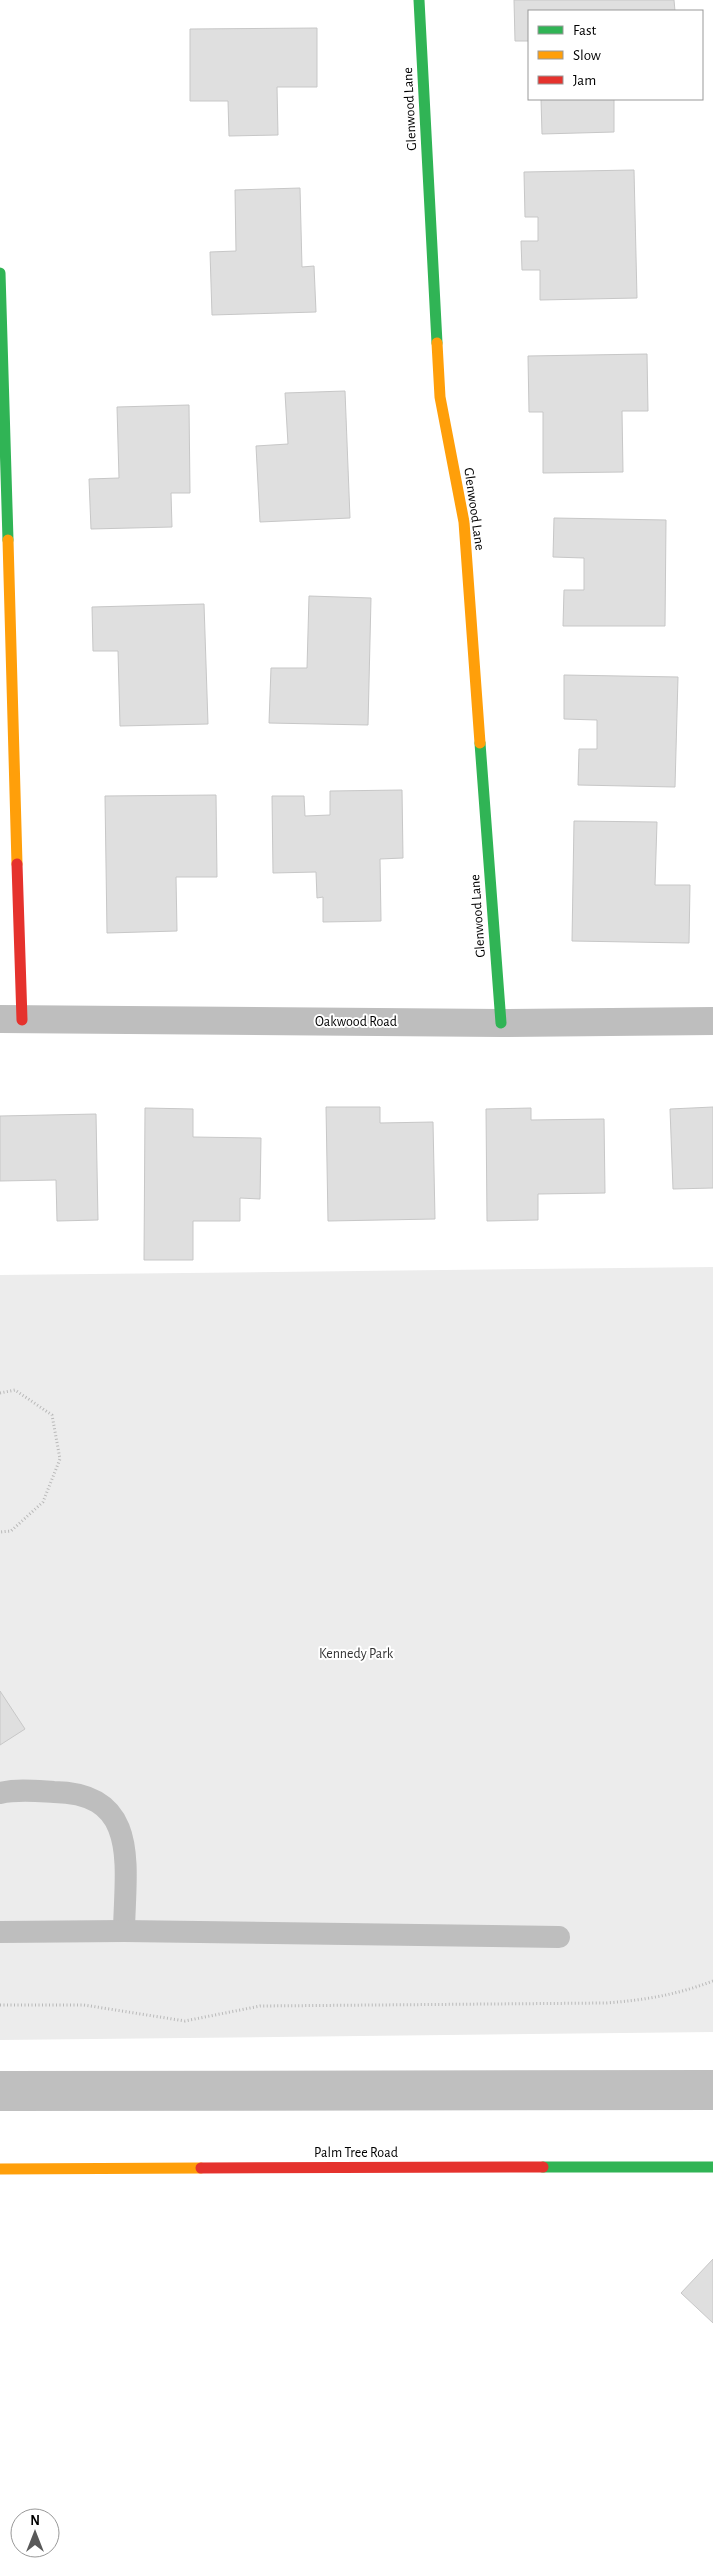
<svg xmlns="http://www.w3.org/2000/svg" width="713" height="2568" font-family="'Alegreya Sans',sans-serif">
<rect width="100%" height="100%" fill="#fff"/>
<!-- green -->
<path fill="#ececec" d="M713,1267V2032L0,2040V1275Z"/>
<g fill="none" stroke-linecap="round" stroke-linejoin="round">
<!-- canal -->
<path stroke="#bfbfbf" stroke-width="40" d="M0,2091L713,2090"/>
</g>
<!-- building -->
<g fill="#dfdfdf" stroke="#c7c7c7">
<path d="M514,0H674L675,11H529V41H515Z"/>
<path d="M317,28V87H277L278,135L229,136L228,101H190V29Z"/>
<path d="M541,99H614V132L542,134Z"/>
<path d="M634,170L637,298L540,300V270H522L521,241H538V217H525L524,172Z"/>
<path d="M300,188L302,267L314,266L316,312L212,315L210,252L236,251L235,190Z"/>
<path d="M647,354L648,411H622L623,472L543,473V412H529L528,356Z"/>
<path d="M345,391L350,518L260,522L256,446L288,444L285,393Z"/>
<path d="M189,405L190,493H171L172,527L91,529L89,479L119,478L117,407Z"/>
<path d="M554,518L666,520L665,626H563L564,590H584V558L553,557Z"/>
<path d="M309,596L371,598L368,725L269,723L271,668H307Z"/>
<path d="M204,604L208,724L120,726L118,651H93L92,607Z"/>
<path d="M564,675L678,677L675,787L578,785L579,749H597V720L564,719Z"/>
<path d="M402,790L403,858L380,859L381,921L323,922V897L317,898L316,872L273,873L272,796H304L305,816L330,815V791Z"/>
<path d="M216,795L217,877H176L177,931L107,933L105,796Z"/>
<path d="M574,821L657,822L655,885H690L689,943L572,941Z"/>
<path d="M326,1107H380V1123L433,1122L435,1219L328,1221Z"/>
<path d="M713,1107V1188L673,1189L670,1109Z"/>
<path d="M145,1108L193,1109V1137L261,1138L260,1199L240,1198V1221H193V1260H144Z"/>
<path d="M531,1108V1120L604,1119L605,1193L538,1194V1220L487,1221L486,1109Z"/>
<path d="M96,1114L98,1220L57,1221L56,1180L0,1181V1116Z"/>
<path d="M0,1691L25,1729L0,1745Z"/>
<path d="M713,2259V2323L681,2293Z"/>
</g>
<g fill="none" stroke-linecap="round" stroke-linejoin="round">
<!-- path -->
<g stroke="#b9b9b9" stroke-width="3" stroke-dasharray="1 2.5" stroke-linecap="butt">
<path d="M0,1393L15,1390L52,1415L60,1459L43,1502L11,1531L0,1532"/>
<path d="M0,2005H84L185,2021L260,2006L606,2003C645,2000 676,1995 713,1981"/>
</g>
<!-- lane -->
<g stroke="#bebebe" stroke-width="22">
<path d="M0,1793C17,1789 36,1791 54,1792C141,1793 125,1867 124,1931"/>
<path d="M0,1932L124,1931L559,1937"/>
</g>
<!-- street -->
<path stroke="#bebebe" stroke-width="28" d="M0,1019L501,1023L713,1021"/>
<!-- fast -->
<g stroke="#30b455" stroke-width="11">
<path d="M419,0L437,343"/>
<path d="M0,273L8,540"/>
<path d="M480,743L501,1023"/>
<path d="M543,2167H713"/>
</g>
<!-- slow -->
<g stroke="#ff9f0a" stroke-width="11">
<path d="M437,343L440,397L464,522L480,743"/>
<path d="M8,540L17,864"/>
<path d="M0,2169L201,2168"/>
</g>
<!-- jam -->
<g stroke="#e5322d" stroke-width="11">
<path d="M17,864L22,1020"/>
<path d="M201,2168L543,2167"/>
</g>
</g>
<g text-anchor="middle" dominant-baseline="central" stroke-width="4" stroke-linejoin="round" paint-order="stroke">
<!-- street labels -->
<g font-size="14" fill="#000" stroke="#fff">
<text transform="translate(410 109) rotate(-93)">Glenwood Lane</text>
<text transform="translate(474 509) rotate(82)">Glenwood Lane</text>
<text transform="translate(478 916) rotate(-94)">Glenwood Lane</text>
<text x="356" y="1022">Oakwood Road</text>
<text x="356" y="2153">Palm Tree Road</text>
</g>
<!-- park labels -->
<g font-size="14" fill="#333" stroke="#fff">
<text x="356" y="1654">Kennedy Park</text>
</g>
</g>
<!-- legend -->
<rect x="528" y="10" width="175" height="90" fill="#ffffff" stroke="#999999"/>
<rect x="538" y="26" width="25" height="8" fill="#30b455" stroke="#999999"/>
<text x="573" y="35" font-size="15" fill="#000000">Fast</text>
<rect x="538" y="51" width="25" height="8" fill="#ff9f0a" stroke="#999999"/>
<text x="573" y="60" font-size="15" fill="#000000">Slow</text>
<rect x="538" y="76" width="25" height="8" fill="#e5322d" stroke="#999999"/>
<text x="573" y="85" font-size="15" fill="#000000">Jam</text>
<!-- north arrow -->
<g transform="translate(35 2533)"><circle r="24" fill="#ffffff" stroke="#999999"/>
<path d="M0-4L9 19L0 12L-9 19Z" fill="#595959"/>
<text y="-8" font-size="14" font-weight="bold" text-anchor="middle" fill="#000000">N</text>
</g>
</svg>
